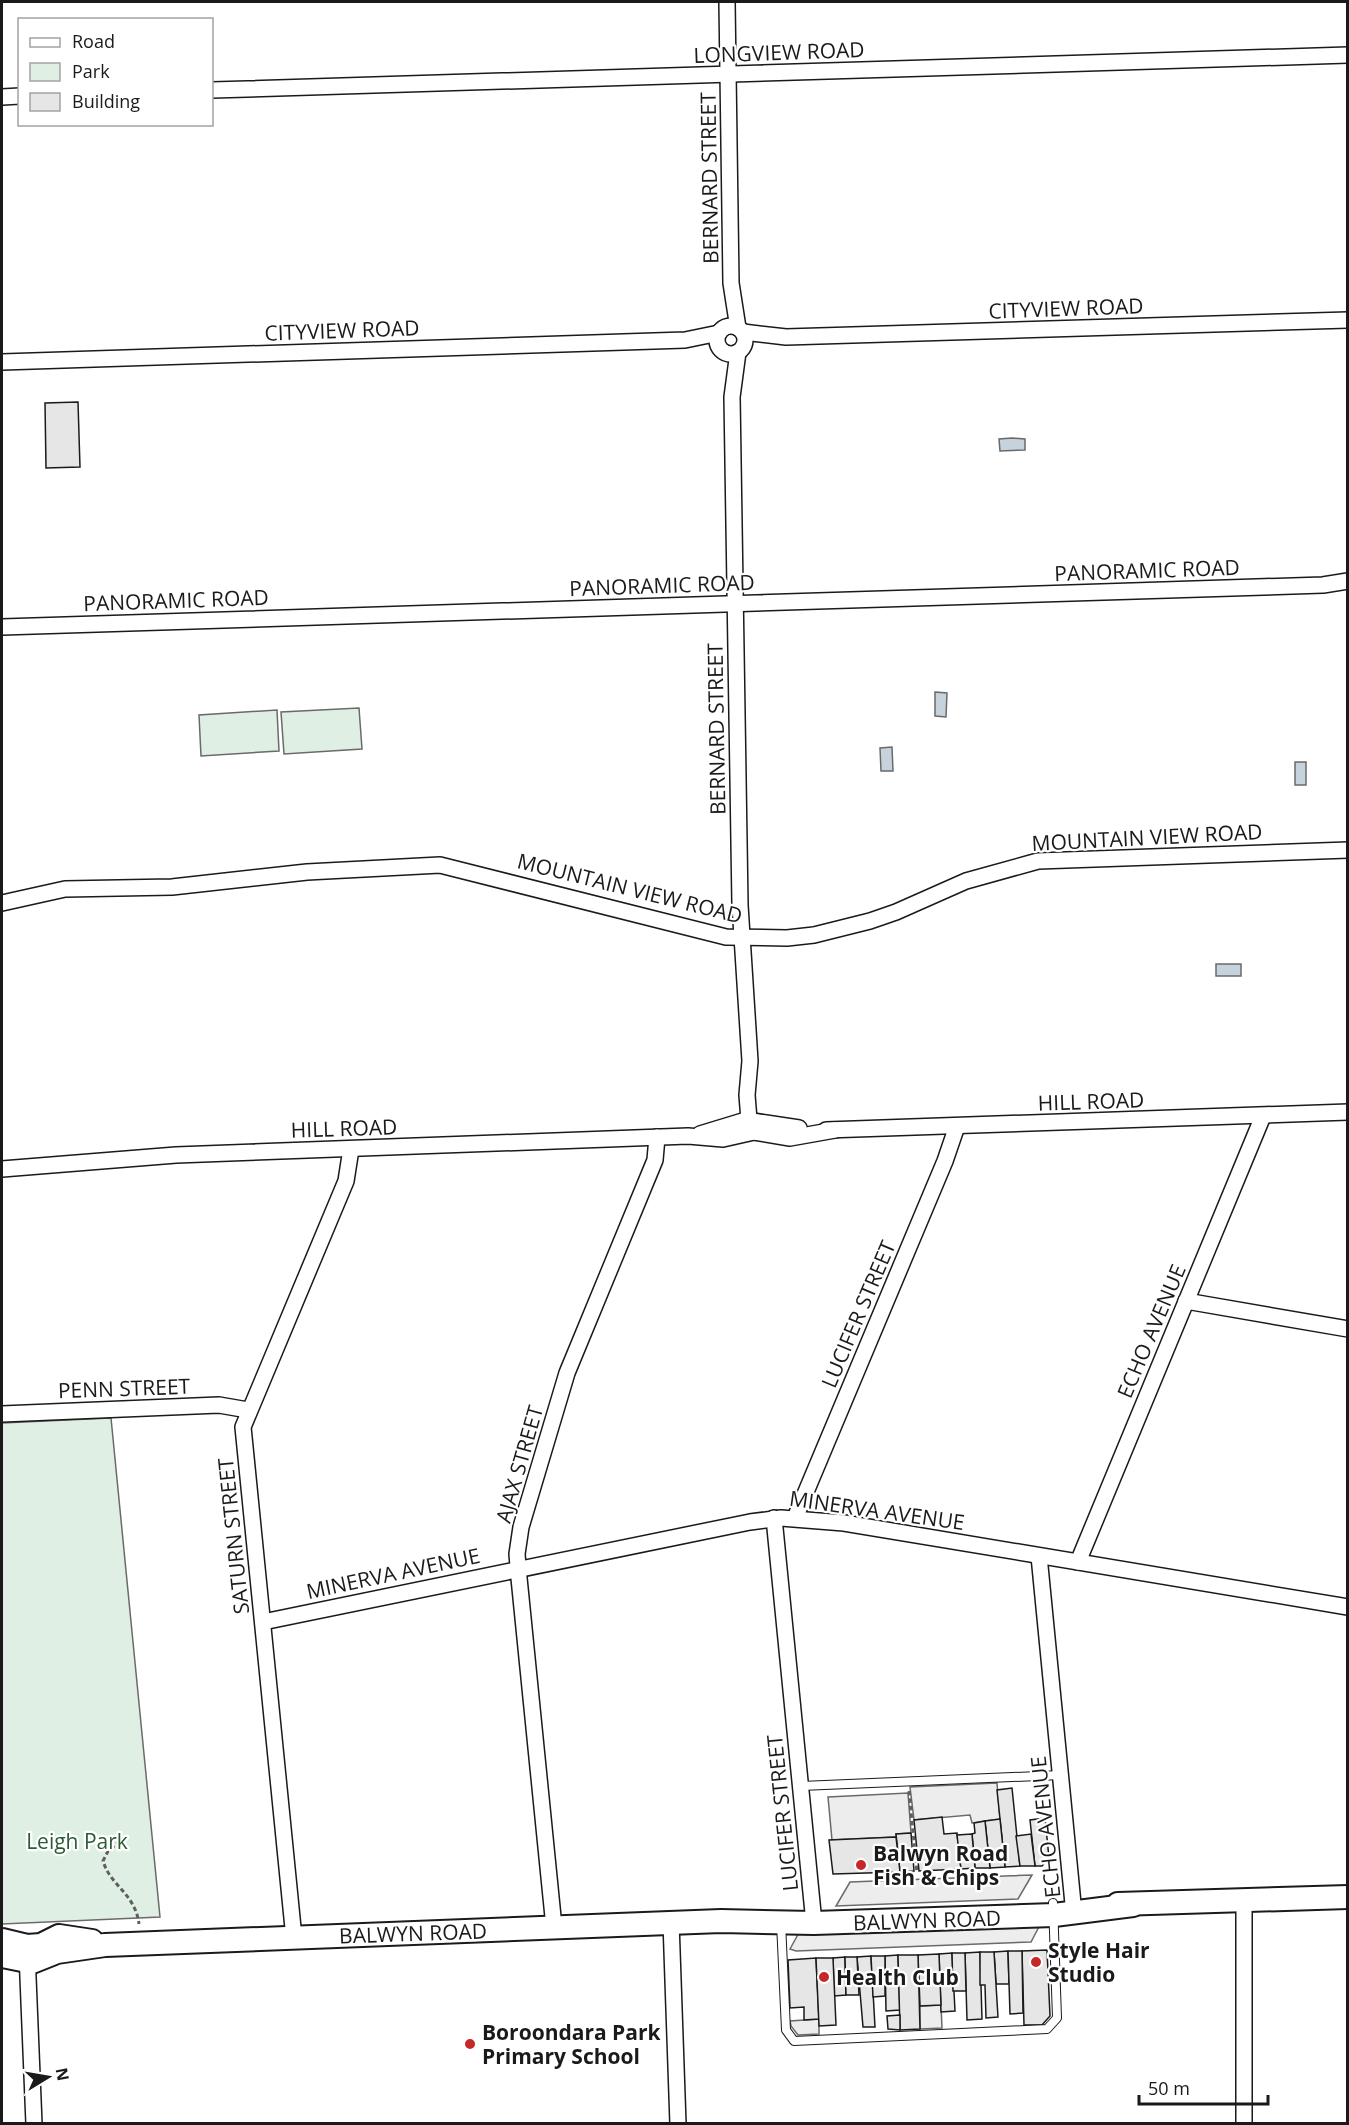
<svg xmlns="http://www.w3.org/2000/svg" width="1349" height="2125" font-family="'Open Sans',sans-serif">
<rect width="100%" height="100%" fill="#fff"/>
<!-- green -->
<g fill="#e0efe3" stroke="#6a6a6a" stroke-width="1.5">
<path d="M359,708L362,749L284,754L281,712Z"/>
<path d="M277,710L279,751L201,756L199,715Z"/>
<path d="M111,1418L160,1917L2,1924V1423Z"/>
</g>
<!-- parking -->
<g fill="#ededed" stroke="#6a6a6a" stroke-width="1.5">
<path d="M997,1783L1000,1819L972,1823L970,1815L914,1820L910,1787Z"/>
<path d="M908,1793L911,1833L896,1834V1837L832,1840L828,1797Z"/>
<path d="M1032,1875L1018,1899L836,1906L850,1882Z"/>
<path d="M1042,1921L1031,1942L796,1951L790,1949L801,1929Z"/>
<path d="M941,2005L942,2028L920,2029V2006Z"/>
<path d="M819,2019V2034L798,2035L791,2026L790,2021Z"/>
</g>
<!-- water -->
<g fill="#c6d2dc" stroke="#6a6a6a" stroke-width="1.5">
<path d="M1012,438L1025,439V450L1000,451L999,439Z"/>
<path d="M935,692L947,693L946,717L935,716Z"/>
<path d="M892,747L893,771H881L880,748Z"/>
<rect x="1295" y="762" width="11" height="23"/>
<rect x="1216" y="964" width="25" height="12"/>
</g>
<!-- building -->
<g fill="#e6e6e6" stroke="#1a1a1a" stroke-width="1.5">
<path d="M78,402L80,467L46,468L45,403Z"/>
<path d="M1012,1788L1020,1866L1005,1867L997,1790Z"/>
<path d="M942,1817L944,1834L957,1833L961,1869L919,1871L914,1820Z"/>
<path d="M1045,1818L1049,1858L1042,1866H1035L1030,1820Z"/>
<path d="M1000,1819L1005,1867L990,1868L985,1821Z"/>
<path d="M985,1821L990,1868H975L972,1834L975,1833L974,1823Z"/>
<path d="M911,1833L914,1871L900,1872L896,1834Z"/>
<path d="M972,1834L975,1868L961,1869L957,1835Z"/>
<path d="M1031,1834L1035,1866H1020L1016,1836Z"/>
<path d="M896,1837L900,1872L833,1874L829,1840Z"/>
<path d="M1047,1950L1050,2016L1042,2025H1024L1022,1951Z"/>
<path d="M1008,1951L1009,1984H996L994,1952Z"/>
<path d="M1008,1951H1022L1023,2013L1010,2014Z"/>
<path d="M980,1952L982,2019L967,2020L965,1953Z"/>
<path d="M980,1952H994L998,2017L986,2018L985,1985H980Z"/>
<path d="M952,1953L955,2011L941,2012L939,1954Z"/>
<path d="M952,1953H965L966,1991H953Z"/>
<path d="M939,1954L941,2005L920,2006L918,1955Z"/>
<path d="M898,1955L900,2010L886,2011L885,1956Z"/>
<path d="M898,1955H918L920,2029L900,2030Z"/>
<path d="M871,1956L875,2027H863L857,1957Z"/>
<path d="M871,1956H885V1996L873,1997Z"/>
<path d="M845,1957L846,1995L834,1996L833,1958Z"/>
<path d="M845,1957H857L859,1995H846Z"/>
<path d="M816,1958L819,2019L804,2020V2007L790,2008L788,1960Z"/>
<path d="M816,1958H833L836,2025L819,2026Z"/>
<path d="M900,2015V2030L888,2029L887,2016Z"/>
</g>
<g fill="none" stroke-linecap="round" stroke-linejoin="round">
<!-- lane casing -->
<g stroke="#1a1a1a" stroke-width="10">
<g id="lane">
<path d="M801,1786L1061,1775"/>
<path d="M781,1923L786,2030L794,2041L1047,2029L1057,2018L1053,1903"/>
</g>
</g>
<!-- street casing -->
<g stroke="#1a1a1a" stroke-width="18">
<g id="street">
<path d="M727,2L731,283L738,328"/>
<path d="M212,90L1348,55"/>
<path d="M2,97L20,96"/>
<circle cx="731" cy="340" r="14"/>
<path d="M743,332L786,337L1348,320"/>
<path d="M738,352L732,397L740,905L750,1061L747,1095L749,1120L754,1132"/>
<path d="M2,362L685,340L719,333"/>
<path d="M2,627L1323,585L1348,581"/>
<path d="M2,903L65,889L172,887L307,872L440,865L726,937L787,938L814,935L870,921L896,912L966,881L1038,861L1348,850"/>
<path d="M826,1130L1348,1112"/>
<path d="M700,1134L746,1120L799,1128"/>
<path d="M2,1169L176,1155L688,1136L723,1139L754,1132L790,1138L835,1130"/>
<path d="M1186,1301L1348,1329"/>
<path d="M2,1414L219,1405L248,1410"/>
<path d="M774,1518L814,1923"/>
<path d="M795,1518L945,1161L957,1126"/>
<path d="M1039,1556L1074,1914"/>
<path d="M1078,1562L1263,1116"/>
<path d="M263,1622L750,1522L781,1518L844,1523L1348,1607"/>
<path d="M1244,1901V2124"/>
<path d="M671,1922L678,2124"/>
<path d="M554,1927L519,1578L517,1554L521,1527L567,1373L655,1160L657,1137"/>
<path d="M294,1938L243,1427L346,1181L351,1149"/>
<path d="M27,1953L34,2124"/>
</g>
</g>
<!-- secondary casing -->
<g stroke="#1a1a1a" stroke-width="26">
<g id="secondary">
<path d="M1118,1904L1348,1897"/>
<path d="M2,1940L27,1946L41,1945L59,1936L92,1941"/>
<path d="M2,1956L32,1962L57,1952L105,1945L721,1921L814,1923L1054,1915L1133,1905"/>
</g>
</g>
<!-- path -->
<g stroke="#5f5f5f" stroke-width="3" stroke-dasharray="4.5 3" stroke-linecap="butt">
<path d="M909,1791L917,1873"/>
<path d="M120,1841L108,1851L103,1861C111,1887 135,1893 139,1924"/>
</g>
<!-- lane -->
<use href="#lane" stroke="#fff" stroke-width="8"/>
<!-- street -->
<use href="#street" stroke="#fff" stroke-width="15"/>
<!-- secondary -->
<use href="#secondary" stroke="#fff" stroke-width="22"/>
</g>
<!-- markers -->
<g fill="#c62828" stroke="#fff" stroke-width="2">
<circle cx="861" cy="1865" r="6"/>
<circle cx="1036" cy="1962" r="6"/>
<circle cx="824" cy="1977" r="6"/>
<circle cx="470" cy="2044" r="6"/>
</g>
<g text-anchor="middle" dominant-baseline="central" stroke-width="4.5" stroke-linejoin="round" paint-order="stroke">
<!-- street labels -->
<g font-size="21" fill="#1a1a1a" stroke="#fff">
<text transform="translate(779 52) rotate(-2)">LONGVIEW ROAD</text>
<text transform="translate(709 178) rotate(-91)">BERNARD STREET</text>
<text transform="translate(1066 308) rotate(-2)">CITYVIEW ROAD</text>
<text transform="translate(342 330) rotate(-2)">CITYVIEW ROAD</text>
<text transform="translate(1147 570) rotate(-2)">PANORAMIC ROAD</text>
<text transform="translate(662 585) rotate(-2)">PANORAMIC ROAD</text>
<text transform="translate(176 600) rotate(-2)">PANORAMIC ROAD</text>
<text transform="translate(716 729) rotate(-91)">BERNARD STREET</text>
<text transform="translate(1147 837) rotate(-3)">MOUNTAIN VIEW ROAD</text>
<text transform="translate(630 888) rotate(14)">MOUNTAIN VIEW ROAD</text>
<text transform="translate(1091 1101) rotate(-2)">HILL ROAD</text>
<text transform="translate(344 1128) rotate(-2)">HILL ROAD</text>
<text transform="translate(858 1314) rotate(-67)">LUCIFER STREET</text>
<text transform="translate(1151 1331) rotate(-67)">ECHO AVENUE</text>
<text transform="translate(124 1388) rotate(-2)">PENN STREET</text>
<text transform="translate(519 1464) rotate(-74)">AJAX STREET</text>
<text transform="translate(877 1510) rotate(8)">MINERVA AVENUE</text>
<text transform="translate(233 1536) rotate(-96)">SATURN STREET</text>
<text transform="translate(393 1573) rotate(-12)">MINERVA AVENUE</text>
<text transform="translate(782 1813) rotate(-96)">LUCIFER STREET</text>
<text transform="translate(1045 1827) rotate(-96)">ECHO AVENUE</text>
<text transform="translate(927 1920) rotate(-2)">BALWYN ROAD</text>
<text transform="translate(413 1933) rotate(-2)">BALWYN ROAD</text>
</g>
<!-- park labels -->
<g font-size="21" fill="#2b5a34" stroke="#fff">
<text x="77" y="1841">Leigh Park</text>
</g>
<!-- poi labels -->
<g font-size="21" font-weight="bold" fill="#1a1a1a" stroke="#fff" text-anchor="start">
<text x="873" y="1853">Balwyn Road<tspan x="873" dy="24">Fish &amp; Chips</tspan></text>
<text x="1048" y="1950">Style Hair<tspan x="1048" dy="24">Studio</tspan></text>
<text x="836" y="1977">Health Club</text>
<text x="482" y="2032">Boroondara Park<tspan x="482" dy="24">Primary School</tspan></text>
</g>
</g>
<!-- border -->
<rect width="1349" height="2125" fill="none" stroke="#1a1a1a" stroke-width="6"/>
<!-- legend -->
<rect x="18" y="18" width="195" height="108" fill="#ffffff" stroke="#a3a3a3" stroke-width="1.5"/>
<rect x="30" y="38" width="30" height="9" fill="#ffffff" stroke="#a3a3a3" stroke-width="1.5"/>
<text x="72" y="48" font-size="18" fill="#1a1a1a">Road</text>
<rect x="30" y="63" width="30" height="18" fill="#e0efe3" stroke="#a3a3a3" stroke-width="1.5"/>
<text x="72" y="78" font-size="18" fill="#1a1a1a">Park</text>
<rect x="30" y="93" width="30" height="18" fill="#e6e6e6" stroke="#a3a3a3" stroke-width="1.5"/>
<text x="72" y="108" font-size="18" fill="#1a1a1a">Building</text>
<!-- north arrow -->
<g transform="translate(48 2077) rotate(79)" stroke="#ffffff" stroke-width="4.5" paint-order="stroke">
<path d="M0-4.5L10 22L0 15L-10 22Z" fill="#1a1a1a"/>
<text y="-9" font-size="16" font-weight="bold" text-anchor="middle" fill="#1a1a1a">N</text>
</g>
<!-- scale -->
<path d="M1139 2095v9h129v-9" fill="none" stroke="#1a1a1a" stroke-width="3"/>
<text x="1148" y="2095" font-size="18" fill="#1a1a1a" stroke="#ffffff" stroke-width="4.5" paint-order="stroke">50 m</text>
</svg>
